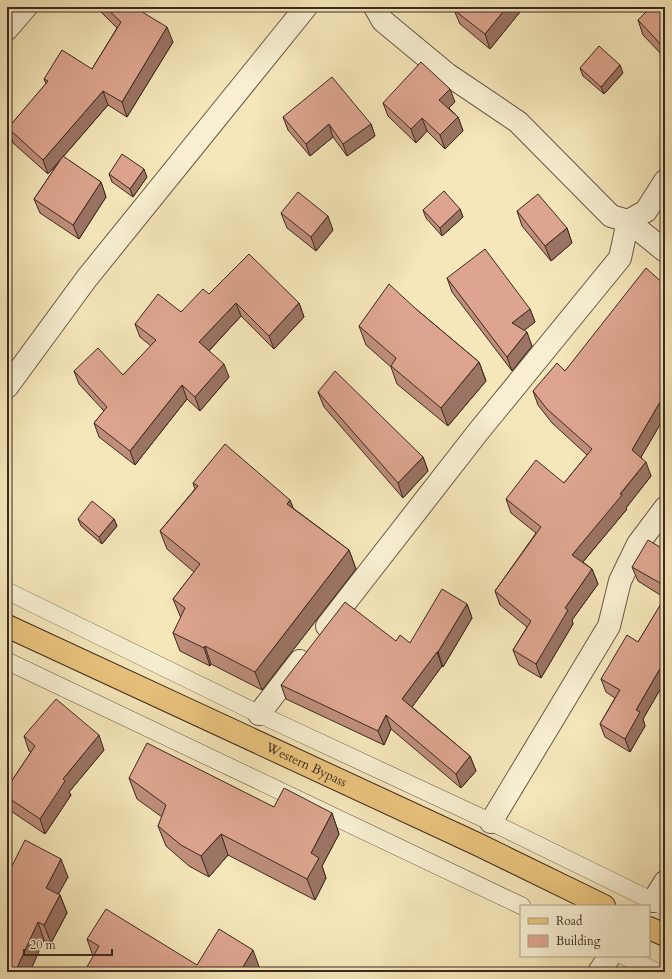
<svg xmlns="http://www.w3.org/2000/svg" width="672" height="979" font-family="Cardo,serif">
<rect width="100%" height="100%" fill="#f5e7ba"/>
<filter id="stains"><feTurbulence type="fractalNoise" baseFrequency=".005" numOctaves="4"/><feColorMatrix values="0 0 0 0 .2 0 0 0 0 .09 0 0 0 0 .02 0 0 0 .5 -.17"/></filter>
<radialGradient id="worn" r=".72"><stop offset=".6" stop-color="#630" stop-opacity="0"/><stop offset="1" stop-color="#630" stop-opacity=".3"/></radialGradient>
<g fill="none" stroke-linecap="round" stroke-linejoin="round">
<!-- lane casing -->
<g stroke="#6a5846" stroke-width="18">
<g id="lane">
<path d="M7,591L259,714L491,822L665,907"/>
<path d="M7,661L522,906"/>
<path d="M624,956L657,972"/>
</g>
</g>
<!-- street casing -->
<g stroke="#6a5846" stroke-width="24">
<g id="street">
<path d="M375,7L383,21L447,74L518,122L611,216L628,221L646,211L665,181"/>
<path d="M7,29L26,7"/>
<path d="M7,387L87,278L306,7"/>
<path d="M327,626L478,432L620,258L628,221L665,251"/>
<path d="M259,714L300,661"/>
<path d="M491,822L609,626L620,581L638,544L665,508"/>
<path d="M653,901L665,882"/>
<path d="M599,972L610,956"/>
</g>
</g>
<!-- primary casing -->
<g stroke="#3b2920" stroke-width="24">
<g id="primary">
<path id="s1" d="M7,626L477,844L604,906"/>
<path d="M649,928L665,935"/>
</g>
</g>
<!-- lane -->
<use href="#lane" stroke="#f8efd2" stroke-width="17"/>
<!-- street -->
<use href="#street" stroke="#f8efd2" stroke-width="22"/>
<!-- primary -->
<use href="#primary" stroke="#eac47d" stroke-width="22"/>
</g>
<!-- wall -->
<g fill="#be8e7b" stroke="#3b2920">
<path d="M96,7H134L173,42L127,117L108,105L63,157L101,182L106,197L79,239L40,213L34,199L59,162L48,174L13,143L8,128L46,84L44,79L92,69L117,28Z"/>
<path d="M524,7L490,49L460,24L454,10Z"/>
<path d="M665,7V58L643,35L638,20Z"/>
<path d="M580,68L623,73L604,94L583,76Z"/>
<path d="M455,102L449,108L458,117L463,131L445,149L427,131L416,143L388,116L383,103Z"/>
<path d="M283,117L371,124L375,136L347,156L333,137L310,156L288,130Z"/>
<path d="M109,174L147,177L133,197L112,182Z"/>
<path d="M460,209L463,217L442,236L426,218L423,210Z"/>
<path d="M517,211L567,228L572,243L551,261L522,226Z"/>
<path d="M281,213L333,230L316,251L287,228Z"/>
<path d="M447,278L530,309L535,322L524,330L532,346L512,371L452,292Z"/>
<path d="M665,285V416L641,457L651,476L626,508L627,509L583,562L592,569L598,584L572,620L573,624L541,678L519,665L513,650L527,627L500,605L495,591L536,533L511,513L506,499L564,483L587,455L552,423L538,405L533,391L565,371Z"/>
<path d="M209,294L299,303L304,317L274,349L241,316L209,351L229,377L200,411L187,399L135,465L99,437L94,423L104,411L79,384L74,371L123,375L151,346L140,337L135,324L181,312Z"/>
<path d="M416,309L479,362L486,381L448,426L397,384L391,367L366,345L359,326Z"/>
<path d="M318,392L423,457L428,471L403,498L324,407Z"/>
<path d="M193,483L290,500L293,508L349,550L356,569L262,690L211,664L210,666L180,651L173,633L181,618L173,599L194,572L167,549L160,531L195,489Z"/>
<path d="M78,519H114L117,526L102,544L81,526Z"/>
<path d="M665,550V681L643,719L645,726L630,752L605,737L600,724L615,698L606,692L601,679L638,642L665,598L638,581L632,567Z"/>
<path d="M467,604L472,618L443,667L442,666L412,707L470,756L476,771L461,788L391,729L384,745L286,699L281,685L396,641L410,643Z"/>
<path d="M24,736L104,750L69,792L71,795L45,834L8,809L7,805V788L31,752L29,751Z"/>
<path d="M129,778L274,807L332,813L339,834L322,866L326,878L315,900L228,855L209,877L189,866L166,846L158,826L162,817L137,799Z"/>
<path d="M11,868L68,877L58,894L60,895L67,913L51,943L44,940Z"/>
<path d="M87,939L197,965L260,969L258,972L93,956Z"/>
</g>
<!-- shaded-wall -->
<g fill="#9b7464" stroke="#3b2920">
<path d="M507,7H524L490,49L485,34Z"/>
<path d="M167,27L173,42L127,117L122,102Z"/>
<path d="M620,65L623,73L604,94L601,87Z"/>
<path d="M450,89L455,102L444,113L439,100Z"/>
<path d="M103,91L108,105L48,174L43,160Z"/>
<path d="M458,117L463,131L445,149L440,135Z"/>
<path d="M422,118L427,131L416,143L411,129Z"/>
<path d="M329,124L333,137L310,156L306,144Z"/>
<path d="M371,124L375,136L347,156L343,144Z"/>
<path d="M144,169L147,177L133,197L130,189Z"/>
<path d="M101,182L106,197L79,239L73,225Z"/>
<path d="M460,209L463,217L442,236L440,228Z"/>
<path d="M328,216L333,230L316,251L311,237Z"/>
<path d="M567,228L572,243L551,261L545,246Z"/>
<path d="M236,303L241,316L204,356L199,342Z"/>
<path d="M299,303L304,317L274,349L269,336Z"/>
<path d="M530,309L535,322L517,336L512,323Z"/>
<path d="M527,332L532,346L512,371L507,357Z"/>
<path d="M479,362L486,381L448,426L441,408Z"/>
<path d="M224,364L229,377L200,411L195,397Z"/>
<path d="M182,385L187,399L135,465L130,451Z"/>
<path d="M660,402L665,416L637,464L632,450Z"/>
<path d="M423,457L428,471L403,498L398,483Z"/>
<path d="M646,462L651,476L626,508L627,509L577,569L572,555Z"/>
<path d="M290,500L297,518L287,504Z"/>
<path d="M114,519L117,526L102,544L99,537Z"/>
<path d="M349,550L356,569L262,690L255,672Z"/>
<path d="M592,569L598,584L572,620L573,624L541,678L536,664L565,608Z"/>
<path d="M665,574V598L660,583Z"/>
<path d="M467,604L472,618L443,667L438,652Z"/>
<path d="M205,646L211,664L210,666L204,648Z"/>
<path d="M437,652L442,666L407,714L402,699Z"/>
<path d="M665,660V681L643,719L645,726L630,752L625,739L636,710Z"/>
<path d="M386,715L391,729L384,745L378,731Z"/>
<path d="M99,735L104,750L69,792L71,795L45,834L40,819L63,779Z"/>
<path d="M470,756L476,771L461,788L456,774Z"/>
<path d="M332,813L339,834L322,866L326,878L315,900L307,879L311,853Z"/>
<path d="M221,834L228,855L209,877L201,856Z"/>
<path d="M61,859L68,877L52,906L46,888Z"/>
<path d="M60,895L67,913L51,943L44,925Z"/>
<path d="M38,922L44,940L30,972H15Z"/>
<path d="M253,950L260,969L258,972H240Z"/>
</g>
<!-- building -->
<g fill="#dda58f" stroke="#3b2920">
<path d="M105,7H134L167,27L122,102L103,91L43,160L8,128L48,81L44,79L62,50L92,69L121,22Z"/>
<path d="M457,7H507L485,34L454,10Z"/>
<path d="M651,7H665V49L638,20Z"/>
<path d="M599,46L620,65L601,87L580,68Z"/>
<path d="M421,62L450,89L439,100L458,117L440,135L422,118L411,129L383,103Z"/>
<path d="M332,77L371,124L343,144L329,124L306,144L283,117Z"/>
<path d="M122,154L144,169L130,189L109,174Z"/>
<path d="M63,156L101,182L73,225L34,199Z"/>
<path d="M444,191L460,209L440,228L423,210Z"/>
<path d="M298,192L328,216L311,237L281,213Z"/>
<path d="M538,194L567,228L545,246L517,211Z"/>
<path d="M485,249L530,309L512,323L527,332L507,357L447,278Z"/>
<path d="M249,254L299,303L269,336L236,303L199,342L224,364L195,397L182,385L130,451L94,423L107,407L74,371L98,348L123,375L156,340L135,324L158,294L181,312L203,289L209,294Z"/>
<path d="M646,268L665,285V405L660,402L632,450L646,462L620,494L622,495L572,555L592,569L565,608L568,610L536,664L513,650L531,621L495,591L541,527L506,499L536,460L564,483L592,449L547,409L533,391L557,363L565,371Z"/>
<path d="M389,284L416,309L479,362L441,408L391,366L396,358L359,326Z"/>
<path d="M335,371L423,457L398,483L318,392Z"/>
<path d="M225,444L290,500L287,504L349,550L255,672L205,646L204,648L173,633L185,608L173,599L200,564L160,531L198,486L193,483Z"/>
<path d="M92,501L114,519L99,537L78,519Z"/>
<path d="M648,540L665,550V574L660,583L632,567Z"/>
<path d="M442,589L467,604L438,652H437L402,699L470,756L456,774L386,715L378,731L281,685L345,602L396,641L400,635L410,643Z"/>
<path d="M665,597V660L636,710L640,712L625,739L600,724L620,690L601,679L627,635L638,642Z"/>
<path d="M56,699L99,735L63,779L65,781L40,819L7,797V788L35,746L24,736Z"/>
<path d="M147,743L274,807L284,788L332,813L311,853L319,858L307,879L221,834L201,856L181,845L158,826L166,805L129,778Z"/>
<path d="M25,840L61,859L46,888L60,895L44,925L38,922L15,972H7V866L11,868Z"/>
<path d="M106,909L197,965L219,929L253,950L240,972H84L99,946L87,939Z"/>
</g>
<g text-anchor="middle" dominant-baseline="central" stroke-width="3" stroke-linejoin="round" paint-order="stroke">
<!-- street labels -->
<g font-size="13" fill="#3b2920" stroke="#f8efd2">
<text stroke="none"><textPath href="#s1" startOffset="330">Western Bypass</textPath></text>
</g>
</g>
<!-- margin -->
<rect width="672" height="979" fill="none" stroke="#f5e7ba" stroke-width="24"/>
<rect x="8" y="8" width="656" height="963" fill="none" stroke="#3b2920" stroke-width="2"/>
<rect x="12" y="12" width="648" height="955" fill="none" stroke="#3b2920"/>
<!-- legend -->
<rect x="520" y="905" width="130" height="52" fill="#f8efd2" stroke="#aca08b"/>
<rect x="528" y="918" width="20" height="6" fill="#eac47d" stroke="#aca08b"/>
<text x="556" y="925" font-size="12" fill="#3b2920">Road</text>
<rect x="528" y="935" width="20" height="12" fill="#dda58f" stroke="#aca08b"/>
<text x="556" y="945" font-size="12" fill="#3b2920">Building</text>
<!-- scale -->
<path d="M24 949v6h88v-6" fill="none" stroke="#3b2920" stroke-width="2"/>
<text x="30" y="949" font-size="12" fill="#3b2920" stroke="#f8efd2" stroke-width="3" paint-order="stroke">20 m</text>
<rect width="100%" height="100%" filter="url(#stains)"/>
<rect width="100%" height="100%" fill="url(#worn)"/>
</svg>
